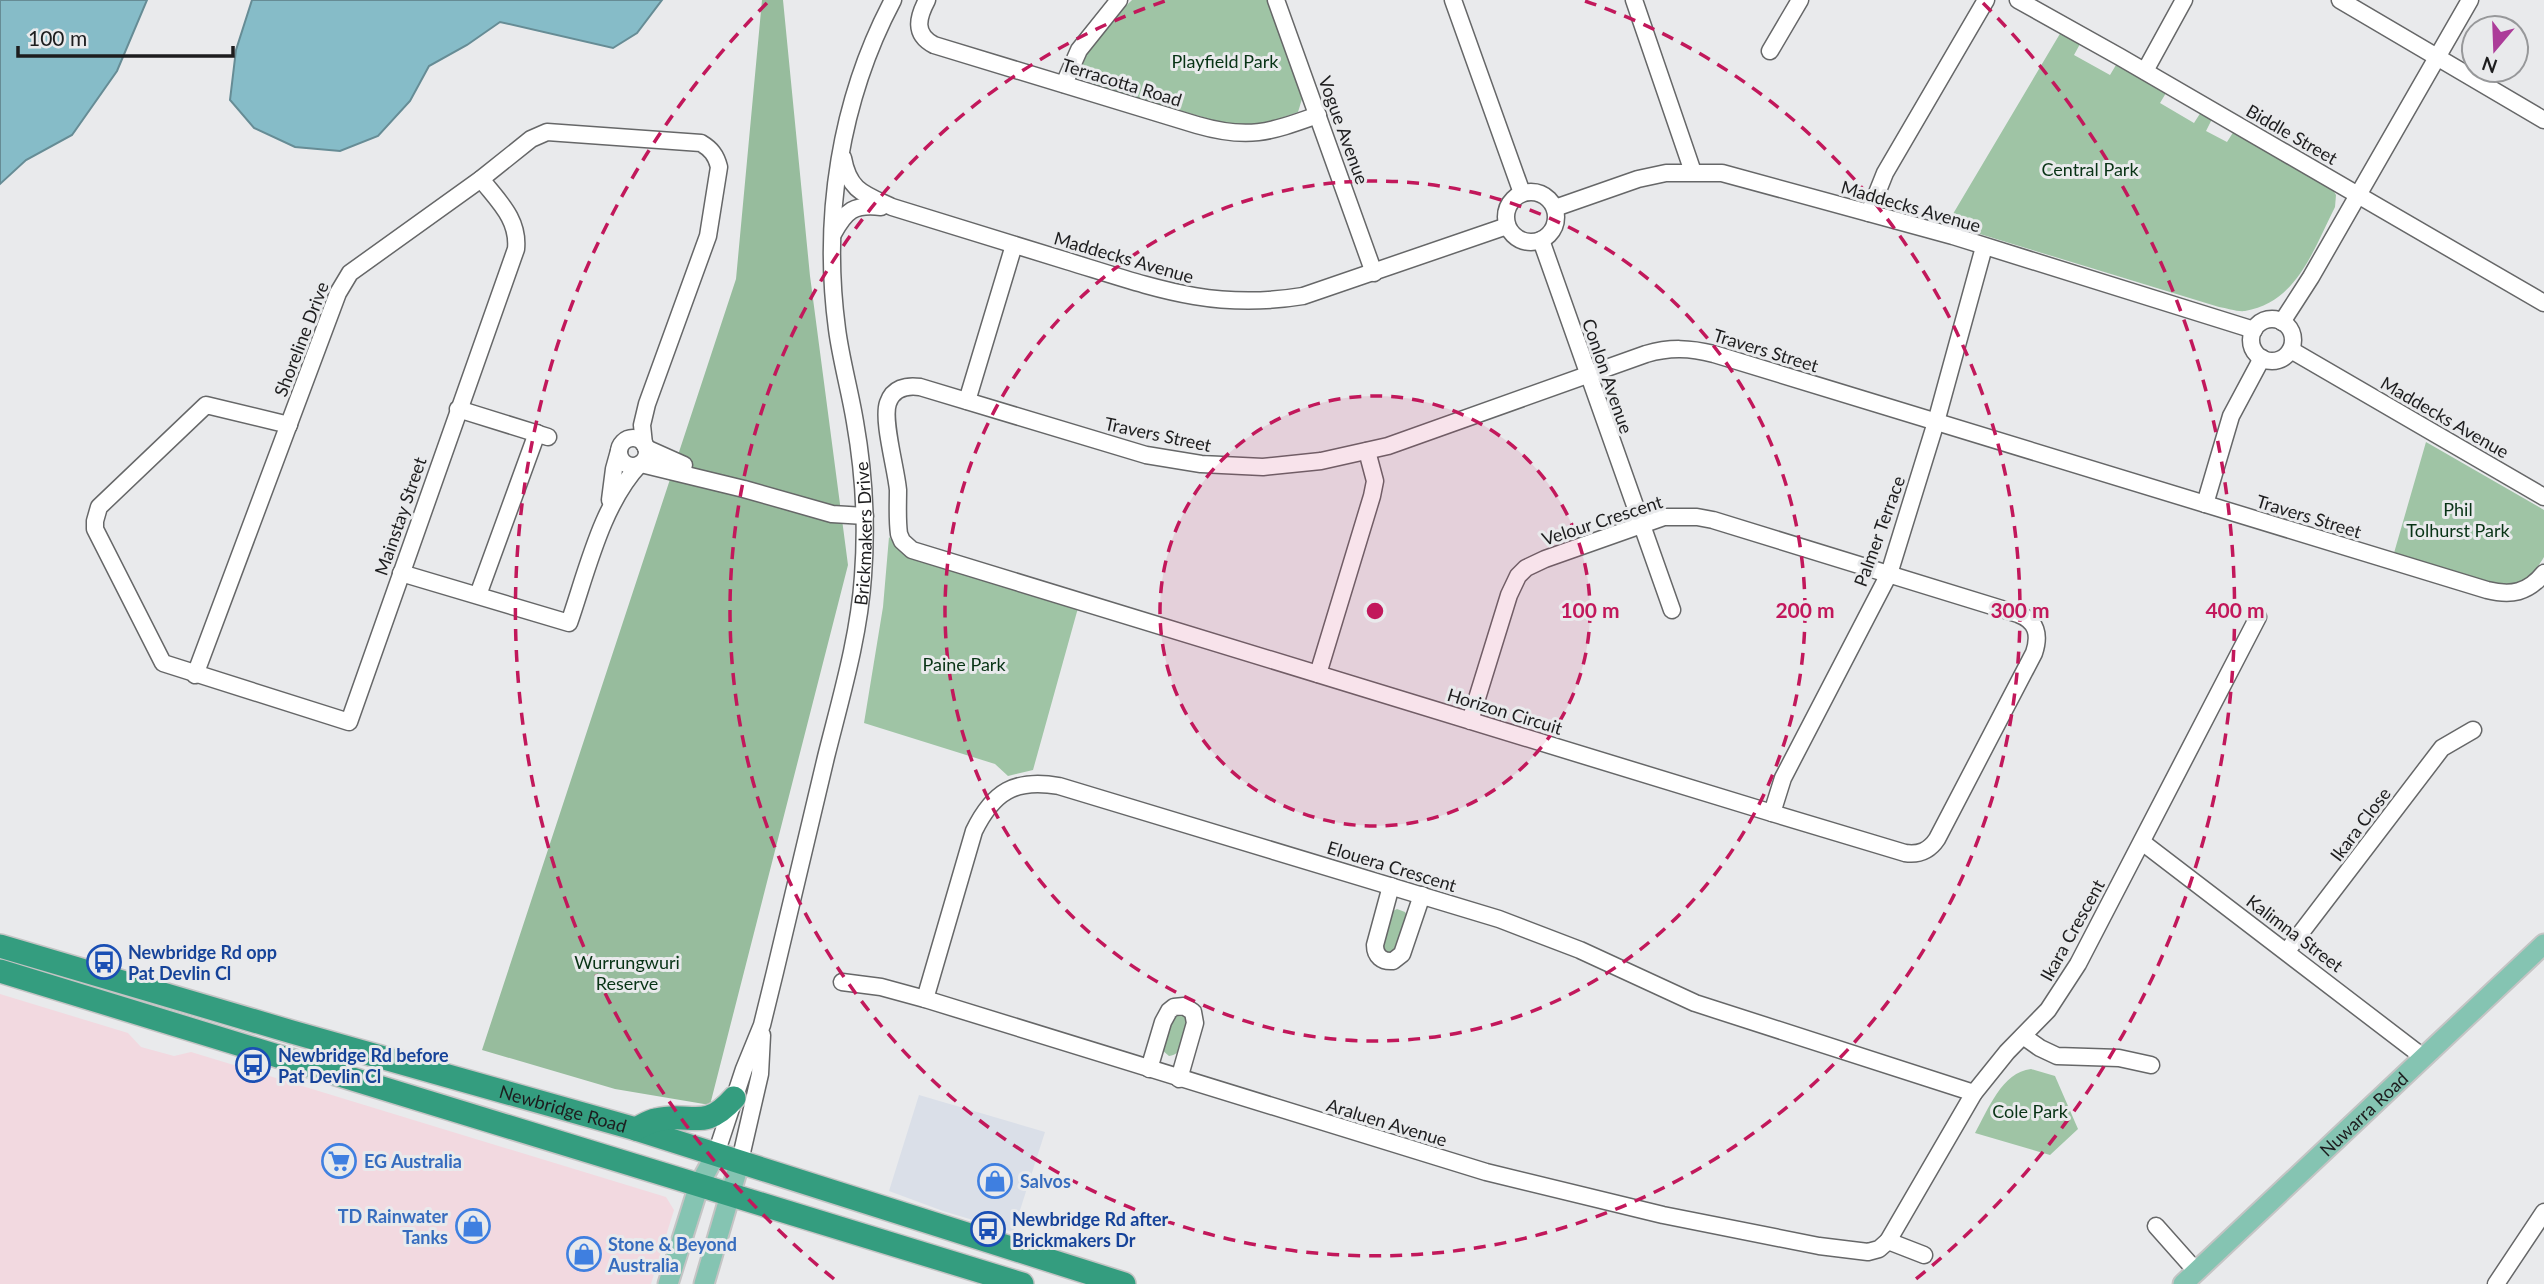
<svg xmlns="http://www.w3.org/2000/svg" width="2544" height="1284" font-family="Lato,sans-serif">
<rect width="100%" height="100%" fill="#e9eaec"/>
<!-- built -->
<path fill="#dadfe8" d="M919,1095L1045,1132L1013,1232L943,1211L889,1191Z"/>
<!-- industrial -->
<path fill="#f2d9e0" d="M0,994L128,1033L141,1047L174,1056L191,1052L666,1197L674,1210L651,1284H0Z"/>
<!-- green -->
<g fill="#9fc4a5">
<path d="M1132,0H1267L1302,99L1298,112L1262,125H1230L1093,85L1082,73C1079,53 1118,13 1132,0Z"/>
<path d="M2061,32L2080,44L2074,55L2110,75L2116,65L2166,93L2160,103L2194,123L2201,112L2212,119L2206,131L2227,142L2234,131L2330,185L2336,195L2335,207C2314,248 2297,303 2245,311C2237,312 2227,308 2219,307L1947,224Z"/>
<path d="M2426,442L2544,510V557C2537,569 2526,583 2511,584C2492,587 2417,560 2394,553Z"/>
<path d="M889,537L900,549L1078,608L1033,770L1008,776L995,764L864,723L883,607Z"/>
<path d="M1397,909L1405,912L1408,917L1396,952L1388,954L1381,947L1391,912Z"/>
<path d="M1181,1011L1189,1020C1185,1033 1184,1055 1169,1056L1162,1050L1171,1016Z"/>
<path d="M2031,1069L2055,1076L2078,1129L2050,1155L1975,1133C1988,1110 2002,1072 2031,1069Z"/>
</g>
<!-- forest -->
<path fill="#97bc9d" d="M762,0H783L810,276L848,565L710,1105L615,1089L482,1050L736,279Z"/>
<!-- water -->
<g fill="#86bcc8" stroke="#668c95" stroke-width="2">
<path d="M0,0H147L117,71L72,135L26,160L0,184Z"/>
<path d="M252,0H662L637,33L613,48L500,22L467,45L429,66L410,101L378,136L340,151L295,147L254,128L230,100L236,50Z"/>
</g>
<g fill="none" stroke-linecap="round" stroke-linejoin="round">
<!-- minor casing -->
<g stroke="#666768" stroke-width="19">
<g id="minor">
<path d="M927,0C918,17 913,34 934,45L1197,125C1249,140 1270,132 1318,115"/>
<path d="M1276,0L1374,273"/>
<path d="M1453,0L1522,193"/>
<path d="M1634,0L1693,172"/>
<path d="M2018,0L2120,57L2544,303"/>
<path d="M2340,0L2544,120"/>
<path d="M1770,51L1800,0"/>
<path d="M2145,71L2184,0"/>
<path d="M1064,84L1079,50L1119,0"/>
<path d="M843,158C849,191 864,194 892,207C950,225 1008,243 1067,261C1152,287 1212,311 1303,296L1507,226"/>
<circle cx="1531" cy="217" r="25"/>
<path d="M1555,208L1638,179L1666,173H1722L1953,236L2254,330"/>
<path d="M1869,213L1885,173L1986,0"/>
<path d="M833,234C846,210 854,204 881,207"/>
<path d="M1541,240L1672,610"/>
<circle cx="2272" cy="340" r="21"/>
<path d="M2282,322L2311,277L2470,0"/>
<path d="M2291,350L2544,497"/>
<path d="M967,401L1014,245"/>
<path d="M458,409L548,437"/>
<path d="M289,425L206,405L99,507L95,521V529L163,663L349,722L516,249C519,219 498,201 481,179"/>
<circle cx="633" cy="452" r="14"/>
<path d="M646,448L684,465"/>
<path d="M641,464L744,489L832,514L865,516"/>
<path d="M610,500L614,469L619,451"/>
<path d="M2205,504L2231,416L2262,358"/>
<path d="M401,573L569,623C587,571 602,504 640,464"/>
<path d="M478,595L537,433"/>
<path d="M1318,674L1372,496L1375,481L1367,451"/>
<path d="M195,675L338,293L350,273L481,179L531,139L547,132L701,143C711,149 716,155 719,167L708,236L647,404L642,425L644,444"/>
<path d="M1470,721L1509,595L1518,576L1526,568L1545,559L1664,517H1697L1713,520L2018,614C2037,621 2040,635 2034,653L1937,839C1929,851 1919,855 1905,853L1772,813L912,550L902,541L899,534C897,519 898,505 898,490C896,468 882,420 888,403C893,388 906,385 920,387L1146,455L1201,464L1263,467L1321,461L1388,446L1646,354C1670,347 1690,348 1714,354L2487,590C2511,596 2528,593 2544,573"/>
<path d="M1772,813L1783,778L1889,574L1936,422L1984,247"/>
<path d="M2142,842L2423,1057"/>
<path d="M1391,886L1375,945C1375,956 1382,962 1393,961L1402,954L1422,895"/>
<path d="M2287,951L2442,748L2473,730"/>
<path d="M842,982L881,987L925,999L1486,1172L1663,1215L1819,1246L1868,1252L1879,1249L1888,1241L1924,1255"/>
<path d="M925,999L974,831C993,792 1015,778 1059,786L1499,919L1580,950L1695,1003L1974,1093"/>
<path d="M2023,1036L2040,1048L2057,1056L2119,1058L2151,1065"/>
<path d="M1149,1069L1163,1022L1169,1011L1174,1007L1184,1006L1193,1012L1195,1023L1179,1079"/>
<path id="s1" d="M716,1154L744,1069L762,1025C784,936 805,847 826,757C841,697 859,637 863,576C867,524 864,473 855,422C850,391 841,360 837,329C822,217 840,100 893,0"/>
<path d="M740,1161L760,1074L762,1035"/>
<path d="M2156,1226L2196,1271"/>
<path d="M1888,1241L1974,1093L2007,1052L2048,1010L2078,964L2258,617"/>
<path d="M2496,1284L2544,1212"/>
</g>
</g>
<!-- major casing -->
<g stroke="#c4c4c4" stroke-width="23">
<g id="major">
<path d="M668,1284L699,1185L716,1154"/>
<path d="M704,1284L740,1161"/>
<path id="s2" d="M2183,1284L2544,944"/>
</g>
</g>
<!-- highway casing -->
<g stroke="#c4c4c4" stroke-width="26">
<g id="highway">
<path id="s3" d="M0,946L292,1032L636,1129L1124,1284"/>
<path d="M0,971L1022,1284"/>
<path d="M636,1129C642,1126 649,1121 656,1120C691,1111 703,1133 734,1098"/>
</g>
</g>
<!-- minor -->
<use href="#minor" stroke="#fff" stroke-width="16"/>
<!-- major -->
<use href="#major" stroke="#85c4b2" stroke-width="19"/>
<!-- highway -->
<use href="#highway" stroke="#349d7f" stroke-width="23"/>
</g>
<!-- distance rings -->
<circle cx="1375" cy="611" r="215" fill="#c2185b" fill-opacity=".12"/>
<g fill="none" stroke="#c2185b" stroke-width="3.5" stroke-dasharray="12 9">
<circle cx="1375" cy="611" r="215"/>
<circle cx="1375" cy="611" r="430"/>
<path d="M1585 1A645 645 0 1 1 1165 1"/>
<path d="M834 1279A860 860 0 0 1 767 3M1983 3A860 860 0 0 1 1916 1279"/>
</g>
<!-- icons -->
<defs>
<g id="bus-ring" transform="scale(1.75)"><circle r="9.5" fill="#e9eaec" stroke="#1a4fb4" stroke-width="1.5"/><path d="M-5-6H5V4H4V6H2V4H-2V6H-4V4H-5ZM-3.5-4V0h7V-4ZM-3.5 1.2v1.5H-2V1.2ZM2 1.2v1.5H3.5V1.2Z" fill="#1a4fb4"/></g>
<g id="supermarket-ring" transform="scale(1.75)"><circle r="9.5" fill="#e9eaec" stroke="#3f7fe0" stroke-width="1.5"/><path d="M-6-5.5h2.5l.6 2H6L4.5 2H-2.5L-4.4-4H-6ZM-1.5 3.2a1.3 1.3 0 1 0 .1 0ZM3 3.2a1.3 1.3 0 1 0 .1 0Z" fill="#3f7fe0"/></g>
<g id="shop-ring" transform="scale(1.75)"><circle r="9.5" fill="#e9eaec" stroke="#3f7fe0" stroke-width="1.5"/><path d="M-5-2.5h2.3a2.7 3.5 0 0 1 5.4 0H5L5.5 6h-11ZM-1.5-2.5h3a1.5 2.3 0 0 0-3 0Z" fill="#3f7fe0"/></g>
</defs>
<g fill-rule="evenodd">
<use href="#bus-ring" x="104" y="962"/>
<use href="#bus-ring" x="253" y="1065"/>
<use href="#supermarket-ring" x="339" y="1161"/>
<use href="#shop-ring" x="995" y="1181"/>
<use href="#shop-ring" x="473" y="1226"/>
<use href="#bus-ring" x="988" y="1229"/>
<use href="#shop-ring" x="584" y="1254"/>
</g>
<g text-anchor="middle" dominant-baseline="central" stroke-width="6" stroke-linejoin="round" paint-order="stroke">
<!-- park labels -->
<g font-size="18" fill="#083315" stroke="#e9eaec">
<text x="1225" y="61">Playfield Park</text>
<text x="2090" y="169">Central Park</text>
<text x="2458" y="509">Phil<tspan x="2458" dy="21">Tolhurst Park</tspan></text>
<text x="964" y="664">Paine Park</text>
<text x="627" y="962">Wurrungwuri<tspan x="627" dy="21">Reserve</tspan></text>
<text x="2030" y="1111">Cole Park</text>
</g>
<!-- street labels -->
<g font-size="18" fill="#1d1d1e" stroke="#e9eaec">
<text transform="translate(1122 82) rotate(17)">Terracotta Road</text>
<text transform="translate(1344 130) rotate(70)">Vogue Avenue</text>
<text transform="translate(2292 134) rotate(30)">Biddle Street</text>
<text transform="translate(1911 206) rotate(16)">Maddecks Avenue</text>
<text transform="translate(1124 257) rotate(16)">Maddecks Avenue</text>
<text transform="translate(301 339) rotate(-69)">Shoreline Drive</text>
<text transform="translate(1766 350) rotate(17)">Travers Street</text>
<text transform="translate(1608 376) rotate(71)">Conlon Avenue</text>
<text transform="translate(2445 417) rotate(30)">Maddecks Avenue</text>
<text transform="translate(1158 434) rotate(12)">Travers Street</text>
<text transform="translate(400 516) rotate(-71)">Mainstay Street</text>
<text transform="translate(2309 516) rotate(17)">Travers Street</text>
<text transform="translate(1602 520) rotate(-18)">Velour Crescent</text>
<text transform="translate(1879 531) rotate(-70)">Palmer Terrace</text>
<text stroke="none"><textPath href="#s1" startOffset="640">Brickmakers Drive</textPath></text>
<text transform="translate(1505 711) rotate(17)">Horizon Circuit</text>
<text transform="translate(2360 824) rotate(-53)">Ikara Close</text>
<text transform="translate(1392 866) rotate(17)">Elouera Crescent</text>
<text transform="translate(2072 930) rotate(-61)">Ikara Crescent</text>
<text transform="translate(2295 933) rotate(37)">Kalimna Street</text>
<text stroke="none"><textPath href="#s3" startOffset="586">Newbridge Road</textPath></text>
<text stroke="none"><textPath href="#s2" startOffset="248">Nuwarra Road</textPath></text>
<text transform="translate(1387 1122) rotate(17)">Araluen Avenue</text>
</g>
<!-- transit labels -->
<g font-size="18" font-weight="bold" fill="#164399" stroke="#e9eaec" text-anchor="start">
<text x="128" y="952">Newbridge Rd opp<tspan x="128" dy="21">Pat Devlin Cl</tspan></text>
<text x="278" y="1055">Newbridge Rd before<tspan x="278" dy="21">Pat Devlin Cl</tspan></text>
<text x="1012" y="1219">Newbridge Rd after<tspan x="1012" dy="21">Brickmakers Dr</tspan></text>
</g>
<!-- shop labels -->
<g font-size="18" font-weight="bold" fill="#366cbe" stroke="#e9eaec" text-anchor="start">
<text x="364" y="1161">EG Australia</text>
<text x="1020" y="1181">Salvos</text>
<text x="448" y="1216" text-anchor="end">TD Rainwater<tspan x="448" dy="21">Tanks</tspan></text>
<text x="608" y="1244">Stone &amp; Beyond<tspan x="608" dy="21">Australia</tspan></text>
</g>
</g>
<circle cx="1375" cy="611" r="10" fill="#c2185b" stroke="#e9eaec" stroke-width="3.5"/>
<g font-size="21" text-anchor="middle" font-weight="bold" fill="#c2185b" stroke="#e9eaec" stroke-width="6" stroke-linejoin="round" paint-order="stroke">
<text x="1590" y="618">100 m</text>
<text x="1805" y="618">200 m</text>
<text x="2020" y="618">300 m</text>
<text x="2235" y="618">400 m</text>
</g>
<!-- north arrow -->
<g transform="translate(2495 49) rotate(199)"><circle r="33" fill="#e9eaec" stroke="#97989a" stroke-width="2"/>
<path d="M0-5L12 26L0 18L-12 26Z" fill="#ac3c99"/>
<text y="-10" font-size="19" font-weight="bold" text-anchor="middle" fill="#1d1d1e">N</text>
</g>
<!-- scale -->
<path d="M18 46v10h215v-10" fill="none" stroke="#1d1d1e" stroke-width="3.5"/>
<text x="28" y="46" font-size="21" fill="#1d1d1e" stroke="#e9eaec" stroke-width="5" paint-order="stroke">100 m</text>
</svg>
